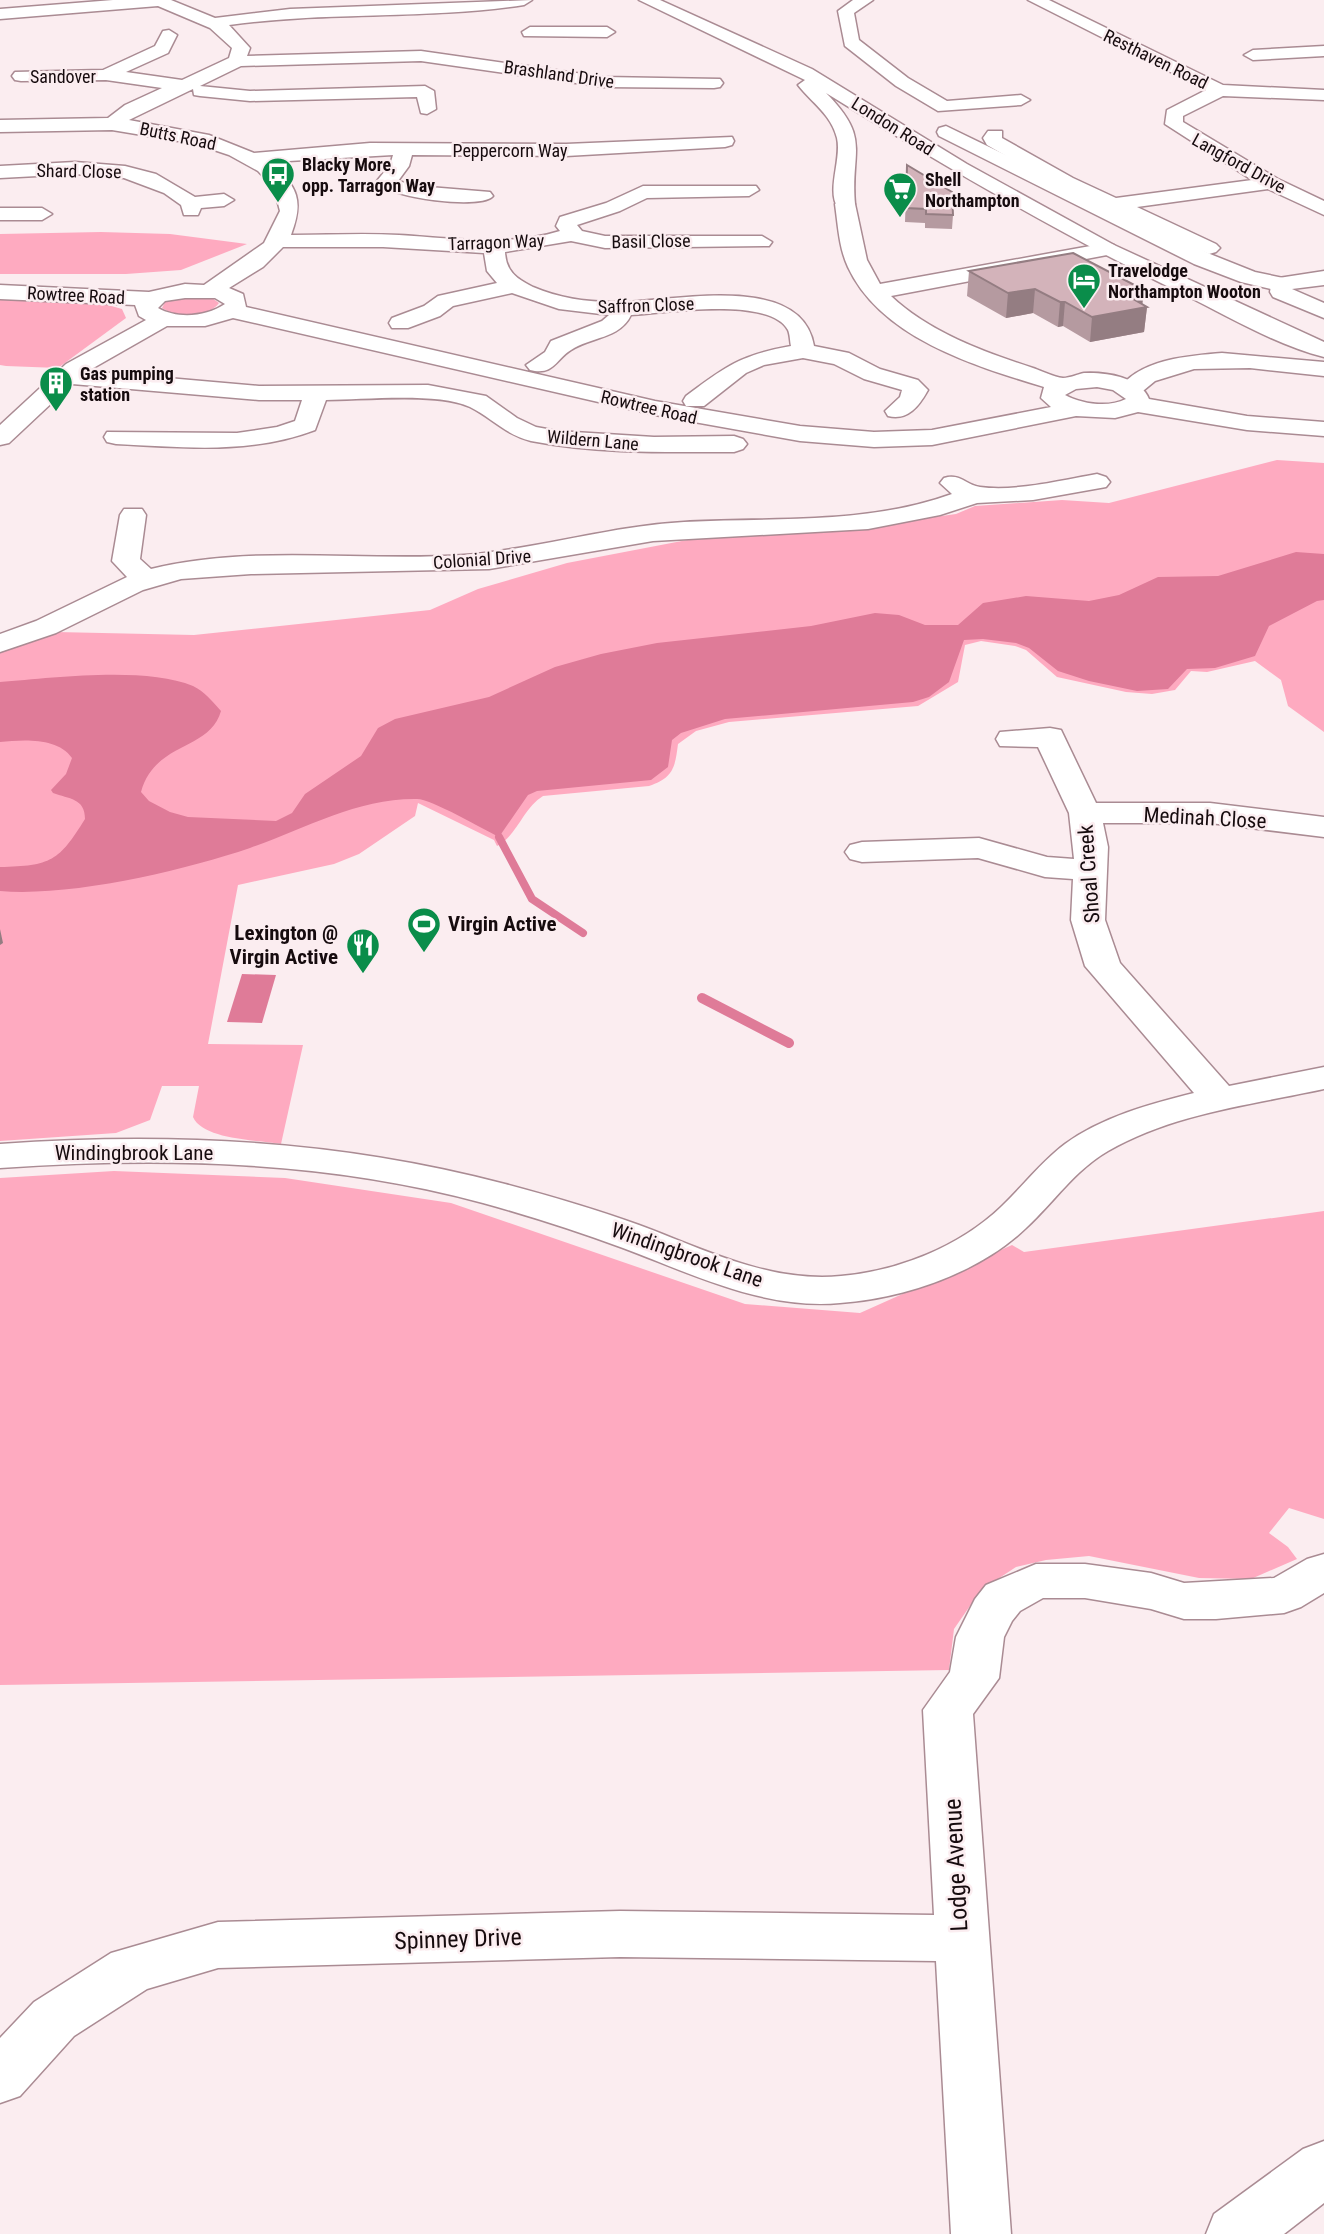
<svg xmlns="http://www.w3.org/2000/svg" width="1324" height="2234" font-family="'Roboto Condensed',sans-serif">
<rect width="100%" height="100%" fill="#fbedf0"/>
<!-- green -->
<g fill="#feaac0">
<path d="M101,232L170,234L247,244L181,270L126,274H0V234Z"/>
<path d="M178,297L212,298L219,303C208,318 177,318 162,308L165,302Z"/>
<path d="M0,298L101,303L122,309L126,318L58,368L6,366L0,365Z"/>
<path d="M1277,460L1324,463V732L1288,706L1281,680L1255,661L1207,672L1191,671L1175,690L1152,694L1126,692L1057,677L1026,650L1015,646L981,641L965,645L958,682L918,706L729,722L696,731L678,744C675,768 673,778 649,786L543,796C523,808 517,836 497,846L494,840L418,803L415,816L359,854L334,864L238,885L208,1044L303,1045L281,1144C259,1140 203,1140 193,1117L199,1086H162L150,1120L116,1133L0,1141V647L56,632L194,635L430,610L478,589L567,563L687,540L849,529L956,514L975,506L1062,500L1109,503Z"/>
<path d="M114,1171L285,1178L451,1203L745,1304L860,1313L1012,1245L1024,1252L1324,1211V1519L1289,1508L1269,1533L1288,1547L1297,1559L1251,1579L1199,1578L1089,1556L1046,1560L1016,1567L981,1590L954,1629L949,1670L0,1685V1178Z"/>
</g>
<!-- water -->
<g fill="#df7b98">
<path d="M1296,552L1324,554V600L1317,601L1269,626L1255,656L1215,668L1187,669L1168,689L1137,691L1089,681L1058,671L1029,648L1016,643L983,639L964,640L949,682L929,697L913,702L725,719L681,733L672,740L668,767L651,780L537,791L528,795L499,837C483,829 431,799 417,799C358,798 304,829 250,848C182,871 71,897 0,891V867C51,866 59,861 85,819C85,798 69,799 53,793L51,790L66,774L72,758C57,737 23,740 0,742V682C52,678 145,666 193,686C204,691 213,702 221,711C210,751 155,741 141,792L149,801L170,812L188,817L276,821L292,813L305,794L361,756L378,728L395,719L489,697L555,667L601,654L657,643L811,626L875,613L899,615L925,625H958L983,603L1026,596L1089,601L1119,595L1158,577L1218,576Z"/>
<path d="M242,974L276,975L262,1023L227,1022Z"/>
</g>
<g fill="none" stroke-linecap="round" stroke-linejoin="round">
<!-- stream-far1 -->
<path stroke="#df7b98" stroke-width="8" d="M499,837L532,899L583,933"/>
<!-- stream -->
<path stroke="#df7b98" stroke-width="10" d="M702,998L789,1043"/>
<!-- minor casing -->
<g stroke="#aa8b93" stroke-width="3">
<g id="minor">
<path d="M113,0H171L215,18L290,9L532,0L524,5C426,20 327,11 229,25L250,48L247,56L421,51L604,77L720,79L723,83L720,87L714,88L604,87L421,61L241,66L200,86L250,91L425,86L434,91L436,109L427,114L421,113L417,97L250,101L200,96L194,95L193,89L129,120L209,135L254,153L370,143L566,144L732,137L734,141L732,145L725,147L566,156L412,155L409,166L398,181L417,186L490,192L493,196C482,210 388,198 376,182L390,165L393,155L271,162C298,188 304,200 291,235C327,235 363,233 399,235C452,238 508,247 560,231L556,226L560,217L606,203L643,186H756L759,190L749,196L647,198L620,211L577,225L582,231L605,236H762L772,242L769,246L605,248L571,241L505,252C506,272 517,279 533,287C561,299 593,303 623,302C676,301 802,272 814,346L849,353L880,369L918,380L928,390C919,406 908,421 888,416L885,411L900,397L902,390L864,379L834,364L803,358L764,365L746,373L704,406H686L683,401L686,396C726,366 741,355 791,346C790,342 790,334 788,330C770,296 664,313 631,315C620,339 590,337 571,350C556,359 554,376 530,370L526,365L545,352L551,341L602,321L609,315L559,309L512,293L453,306L440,316L408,328H392L389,323L392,318L424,306L438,296L497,283L487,271L484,253L383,247H283L263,267L229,288L243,294L246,307L655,401L800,426L874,432L932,430L1051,407L1041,398L1044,387C975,366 881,338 848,267C839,248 838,225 835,204L845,198L855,204L867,260L880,284L1107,243L1114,245L1118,249L1107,255L891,296C929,332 984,352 1033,368C1042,371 1054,377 1063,378C1070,378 1078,374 1084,373C1106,372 1141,377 1149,399L1247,416L1324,422V436L1247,430L1138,412L1115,418L1076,416L932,445L874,447L800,441L655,415L233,318L205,326H167L88,371L259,386L428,385L486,396L517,418L536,427L558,431L654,437L734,436L743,439L747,444L743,449L734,452C667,452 597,454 531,441C506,435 492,418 470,407C438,392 363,400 326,400L315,430C249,455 184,447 116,444L107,442L104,437L107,432L237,433L277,427L295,421L302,400H259L72,384L9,443L0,445V425L66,364L146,320L139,316L135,305L0,299V285L149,292L185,284L204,285L264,243L280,211L274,188L258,171L229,155L196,144L112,130L0,132V120L108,118L125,105L162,88L106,80L21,81L15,80L12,76L15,72L103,70L155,46L163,31L169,30L177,35L168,53L126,72L182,80L229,58L232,48L210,28L158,6L0,19V9ZM185,298H215L225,304C206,317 177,319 158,308L165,301ZM1097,387L1113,390L1126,399C1108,408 1082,404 1065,395L1076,389Z"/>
<path d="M853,0H873L854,13L859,40L908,78L947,101L1021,95L1030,100L1021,105L938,111L896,86L845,46L838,11Z"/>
<path d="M1028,0H1049L1223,85L1324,90V100L1223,96L1183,116V122L1278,179L1324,201V215L1268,189L1137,207L1216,244L1220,248L1216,252L1209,254L1059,186L987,145L983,138L988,131H1002V138L1073,178L1116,198L1252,180L1165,124L1167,110L1206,90Z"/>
<path d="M530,27H607L615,32L607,37L524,36L522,32Z"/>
<path d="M1324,46V56L1253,60L1244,55L1253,50Z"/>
<path d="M75,162L125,166L156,174L195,197L224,194L234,200L224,206L201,208L198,215H184L181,205L164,193L124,178L75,174L0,178V166Z"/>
<path d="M0,208H42L52,214L42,220H0Z"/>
<path d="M1324,271V285L1292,289L1324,303V318L1273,297L1270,292L1272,279Z"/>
<path d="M1097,474L1106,477L1110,482L1106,487L1033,500L977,503L940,515L868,529L653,541L489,569L251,574L181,579L143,590L56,633L0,652V634L36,621L127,577L112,561L120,515L124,509H142L146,515L140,559L151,569C253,544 361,562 464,555C538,549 610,526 684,522C773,517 867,525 952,494L940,483L944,478C960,473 966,485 980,487C1015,492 1062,480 1097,474Z"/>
<path d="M1050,728L1061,730L1096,803H1210L1324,817V837L1210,823H1103L1108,847L1105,920L1120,963L1229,1086L1324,1067V1089C1251,1105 1174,1113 1108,1151C1075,1170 1054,1202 1026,1228C979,1273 905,1298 840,1303C764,1310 692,1274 623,1248C577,1231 530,1216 483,1203C325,1160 162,1157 0,1168V1144C171,1132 339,1140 505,1184C550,1196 595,1209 639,1225C704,1249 769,1283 841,1276C898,1271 959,1247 1001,1207C1023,1186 1041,1162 1065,1144C1102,1117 1150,1104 1194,1093L1085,966L1071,920L1073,879L1045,877L978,858L862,862L850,859L845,852L850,845L862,842L979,838L1047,857L1074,859L1069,813L1038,747L1000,746L996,739L1000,732Z"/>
<path d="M1324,1554V1593L1301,1607L1284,1613L1216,1619H1184L1151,1609L1085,1598H1043L1020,1611L1012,1621L1004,1637L999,1678L973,1714L1011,2234H951L936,1961L620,1957L218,1968L147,1989L74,2036L20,2096L0,2103V2038L34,2002L111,1953L218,1922L620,1911L934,1915L923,1710L950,1672L956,1637L975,1599L986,1585L1036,1564H1085L1151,1573L1184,1583L1274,1578L1307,1559Z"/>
<path d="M1324,2141V2203L1284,2234H1206L1214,2214L1303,2149Z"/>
</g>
</g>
<!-- highway casing -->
<g stroke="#aa8b93" stroke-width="3">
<g id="highway">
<path d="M639,0H660L812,69L967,164L1114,245L1324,342V357C1276,345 1228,316 1183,294C1060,234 942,165 826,93C872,139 850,151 855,204L845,210L838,208C826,190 842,159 837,138C831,114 812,103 798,85L805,80Z"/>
<path d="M946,126L1210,254L1255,272L1288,279L1291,284L1280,291L1241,282L1194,264L939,136L937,132L939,128Z"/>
<path d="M1222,353L1324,362V376L1250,368L1194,369L1155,381L1138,395L1130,397L1122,395L1118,390C1140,359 1187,356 1222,353Z"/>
</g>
</g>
<!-- minor -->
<use href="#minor" fill="#fff" fill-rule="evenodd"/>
<!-- highway -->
<use href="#highway" fill="#fff" fill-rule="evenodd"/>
</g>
<!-- wall -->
<g fill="#b59aa0">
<path d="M907,165L953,215L952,229L925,228V223L905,222Z"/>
<path d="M969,271L1143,305L1147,307L1144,332L1090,342L1063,326L1058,327L1033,313L1006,318L967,296Z"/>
</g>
<!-- shaded-wall -->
<g fill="#947d82">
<path d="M1035,289L1033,313L1006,318L1008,293Z"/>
<path d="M1144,290L1142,308L1147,307L1144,332L1090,342L1092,317L1123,293Z"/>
<path d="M1060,302H1065L1063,326L1058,327Z"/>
<path d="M0,929L3,943L0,945Z"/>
</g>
<!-- building -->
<g fill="#d3b3ba" stroke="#947d82" stroke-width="2">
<path d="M907,165L952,192L953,215L926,214V209L906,208Z"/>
<path d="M1073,253L1144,290L1123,293L1147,307L1092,317L1065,302H1060L1035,289L1008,293L969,271Z"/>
</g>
<!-- icons -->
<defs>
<g id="bus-pin" transform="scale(1.75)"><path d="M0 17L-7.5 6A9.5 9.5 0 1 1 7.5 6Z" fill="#0a8d4a" stroke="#fbedf0"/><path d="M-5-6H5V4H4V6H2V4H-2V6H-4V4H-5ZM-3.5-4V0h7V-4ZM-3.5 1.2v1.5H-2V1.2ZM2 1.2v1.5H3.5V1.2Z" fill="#fff"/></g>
<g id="supermarket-pin" transform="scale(1.75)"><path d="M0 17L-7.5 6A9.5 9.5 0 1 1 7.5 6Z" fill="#0a8d4a" stroke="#fbedf0"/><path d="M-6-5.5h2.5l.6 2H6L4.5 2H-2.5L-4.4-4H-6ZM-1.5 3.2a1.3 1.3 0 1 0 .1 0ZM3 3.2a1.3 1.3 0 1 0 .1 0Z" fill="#fff"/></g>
<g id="hotel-pin" transform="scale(1.75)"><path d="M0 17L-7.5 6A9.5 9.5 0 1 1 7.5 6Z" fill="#0a8d4a" stroke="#fbedf0"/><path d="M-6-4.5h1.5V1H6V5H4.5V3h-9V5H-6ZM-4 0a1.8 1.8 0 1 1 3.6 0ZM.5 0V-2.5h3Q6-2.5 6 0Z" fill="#fff"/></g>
<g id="building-pin" transform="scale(1.75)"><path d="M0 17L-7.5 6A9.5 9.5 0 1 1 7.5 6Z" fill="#0a8d4a" stroke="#fbedf0"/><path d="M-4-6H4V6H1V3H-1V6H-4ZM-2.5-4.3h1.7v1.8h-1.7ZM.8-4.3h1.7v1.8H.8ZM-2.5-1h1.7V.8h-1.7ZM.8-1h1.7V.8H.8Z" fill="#fff"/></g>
<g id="stadium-pin" transform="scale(1.75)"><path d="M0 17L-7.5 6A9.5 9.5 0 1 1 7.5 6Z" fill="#0a8d4a" stroke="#fbedf0"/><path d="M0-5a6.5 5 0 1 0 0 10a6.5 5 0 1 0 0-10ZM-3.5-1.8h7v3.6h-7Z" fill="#fff"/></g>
<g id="restaurant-pin" transform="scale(1.75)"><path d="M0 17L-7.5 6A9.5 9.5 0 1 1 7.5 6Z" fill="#0a8d4a" stroke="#fbedf0"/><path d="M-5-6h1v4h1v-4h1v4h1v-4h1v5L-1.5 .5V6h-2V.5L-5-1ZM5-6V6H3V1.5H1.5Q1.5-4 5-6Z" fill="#fff"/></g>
</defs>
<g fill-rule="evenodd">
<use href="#bus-pin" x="278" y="174"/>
<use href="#supermarket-pin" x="900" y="189"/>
<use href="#hotel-pin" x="1084" y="280"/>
<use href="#building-pin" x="56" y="383"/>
<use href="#stadium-pin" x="424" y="924"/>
<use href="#restaurant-pin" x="363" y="945"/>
</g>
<g text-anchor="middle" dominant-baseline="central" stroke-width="5" stroke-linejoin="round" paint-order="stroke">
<!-- far-street labels -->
<g font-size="18" fill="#160b0e" stroke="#fbedf0">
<text transform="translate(1156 59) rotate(26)">Resthaven Road</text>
<text transform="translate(559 74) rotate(8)">Brashland Drive</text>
<text x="63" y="76">Sandover</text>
<text transform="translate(893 126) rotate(32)">London Road</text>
<text transform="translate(178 136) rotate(12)">Butts Road</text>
<text x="510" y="150">Peppercorn Way</text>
<text transform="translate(1239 163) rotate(29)">Langford Drive</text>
<text transform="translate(79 171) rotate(1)">Shard Close</text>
<text transform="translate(651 241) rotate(-1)">Basil Close</text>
<text transform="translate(496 242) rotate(-2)">Tarragon Way</text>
<text transform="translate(76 295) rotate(3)">Rowtree Road</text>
<text transform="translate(646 305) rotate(-2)">Saffron Close</text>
<text transform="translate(649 407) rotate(13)">Rowtree Road</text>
<text transform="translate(593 440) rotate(5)">Wildern Lane</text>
<text transform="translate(482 559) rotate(-4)">Colonial Drive</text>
</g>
<!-- far-poi labels -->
<g font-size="18" font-weight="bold" fill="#160b0e" stroke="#fbedf0" text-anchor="start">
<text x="302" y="164">Blacky More,<tspan x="302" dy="21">opp. Tarragon Way</tspan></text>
<text x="925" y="179">Shell<tspan x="925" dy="21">Northampton</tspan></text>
<text x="1108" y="270">Travelodge<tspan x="1108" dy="21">Northampton Wooton</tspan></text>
<text x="80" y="373">Gas pumping<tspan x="80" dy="21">station</tspan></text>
</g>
<!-- street labels -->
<g font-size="21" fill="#160b0e" stroke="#fbedf0">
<text transform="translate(1205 818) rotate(3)">Medinah Close</text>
<text transform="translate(1089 874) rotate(-94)">Shoal Creek</text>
<text x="134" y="1153">Windingbrook Lane</text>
<text transform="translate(687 1255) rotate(19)">Windingbrook Lane</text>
</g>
<!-- poi labels -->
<g font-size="21" font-weight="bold" fill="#160b0e" stroke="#fbedf0" text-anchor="start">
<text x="448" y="924">Virgin Active</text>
<text x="338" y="933" text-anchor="end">Lexington @<tspan x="338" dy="24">Virgin Active</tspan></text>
</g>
<!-- near-street labels -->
<g font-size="24" fill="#160b0e" stroke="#fbedf0">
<text transform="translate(956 1865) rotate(-93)">Lodge Avenue</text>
<text transform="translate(458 1939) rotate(-2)">Spinney Drive</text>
</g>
</g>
</svg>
